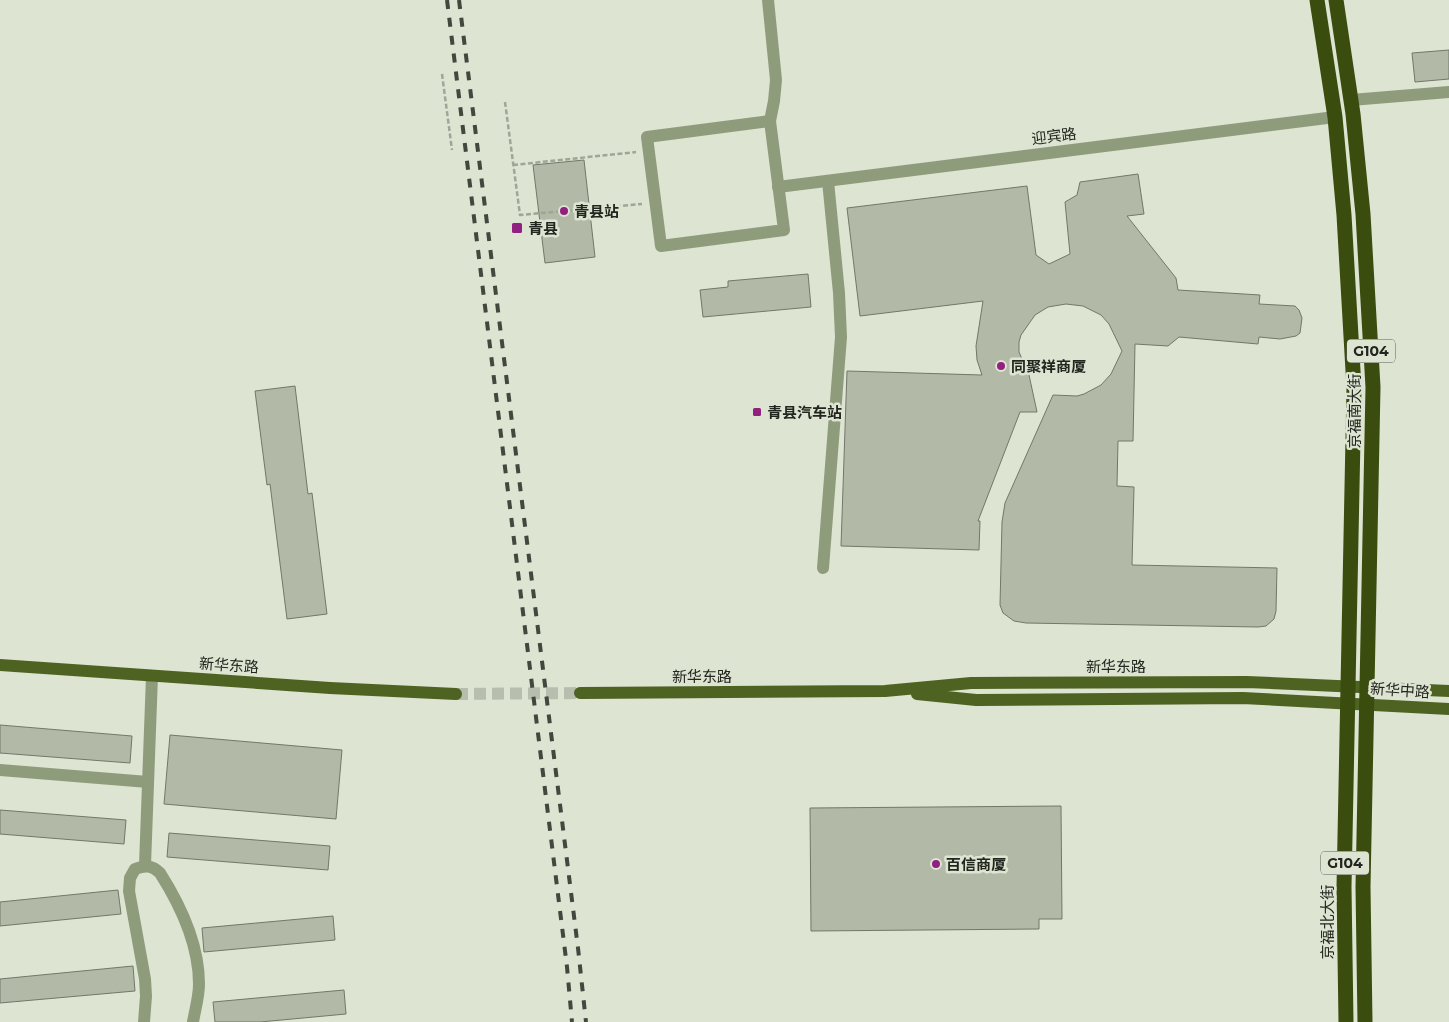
<svg xmlns="http://www.w3.org/2000/svg" width="1449" height="1022" font-family="Montserrat,'Noto Sans SC',sans-serif">
<rect width="100%" height="100%" fill="#dde4d2"/>
<!-- building -->
<g fill="#b2b9a7" stroke="#727868">
<path d="M1449,50V79L1415,82L1412,53Z"/>
<path d="M584,160L595,257L545,263L533,165Z"/>
<path d="M1138,174L1144,214L1127,216L1176,278L1178,290L1260,295L1259,304L1295,306L1299,310L1302,318L1300,333L1296,336L1280,339L1259,337L1258,344L1179,337L1168,346L1135,344L1133,441H1118L1117,486L1134,487L1132,565L1277,568L1276,611L1274,619L1266,626L1258,627L1026,623L1014,621L1003,613L1000,605L1002,522L1005,503L1053,395L1077,396L1084,394L1101,385L1111,374L1122,351L1109,324L1101,315L1083,306L1066,304L1048,307L1035,315L1021,335L1019,342V352L1029,375L1037,412H1020L978,521H980L979,550L841,546L847,371L982,375L977,360L976,346L983,301L860,316L847,208L1027,186L1036,255L1049,264L1070,254L1065,202L1077,195L1080,182Z"/>
<path d="M808,274L811,307L703,317L700,290L728,287V281Z"/>
<path d="M295,386L308,494L312,493L327,614L287,619L270,484L267,485L255,391Z"/>
<path d="M0,725L132,736L130,763L0,753Z"/>
<path d="M170,735L342,750L336,819L164,804Z"/>
<path d="M1061,806L1062,919H1039V929L811,931L810,808Z"/>
<path d="M0,810L126,820L124,844L0,834Z"/>
<path d="M169,833L330,846L328,870L167,857Z"/>
<path d="M118,890L121,914L0,926V902Z"/>
<path d="M333,916L335,940L204,952L202,928Z"/>
<path d="M133,966L135,991L0,1003V979Z"/>
<path d="M344,990L346,1014L260,1022H215L213,1002Z"/>
</g>
<g fill="none" stroke-linecap="round" stroke-linejoin="round">
<!-- major-tunnel -->
<path stroke="#b8beae" stroke-width="12" stroke-dasharray="12 6" stroke-linecap="butt" d="M456,694L580,693"/>
<!-- path -->
<g stroke="#a0a597" stroke-width="2.5" stroke-dasharray="5 2.5" stroke-linecap="butt">
<path d="M442,74L452,150"/>
<path d="M505,102L520,215L642,204"/>
<path d="M513,165L636,152"/>
</g>
<!-- minor -->
<g stroke="#8f9c7b" stroke-width="12">
<path d="M768,0L776,80L774,101L770,121"/>
<path d="M1351,100L1449,92"/>
<path d="M770,121L784,230L661,246L647,137Z"/>
<path d="M778,187L1335,117"/>
<path d="M823,568L841,337L839,293L828,181"/>
<path d="M0,770L148,782"/>
<path d="M145,865L152,676"/>
<path d="M144,1022L146,996L145,979L129,891L130,878L135,869C145,865 152,865 160,873C181,906 199,944 199,984C199,997 195,1010 193,1022"/>
</g>
<!-- major -->
<g stroke="#4e6322" stroke-width="12">
<path d="M0,665L330,688L456,694"/>
<path d="M580,693L885,691L971,683L1247,682L1449,691"/>
<path d="M917,694L976,700L1243,698L1449,709"/>
</g>
<!-- highway -->
<g stroke="#3a4c0e" stroke-width="15">
<path d="M1317,0L1335,117L1344,215L1354,388L1344,887L1346,1022"/>
<path d="M1336,0L1353,114L1363,214L1373,387L1363,887L1365,1022"/>
</g>
<!-- rail -->
<g stroke="#43473e" stroke-width="4" stroke-dasharray="9 9" stroke-linecap="butt">
<path d="M447,0L567,967L572,1022"/>
<path d="M459,0L578,948L586,1022"/>
</g>
</g>
<!-- markers -->
<g fill="#912081" stroke="#dde4d2" stroke-width="2">
<circle cx="564" cy="211" r="5"/>
<rect x="511" y="222" width="12" height="12" rx="2.5"/>
<circle cx="1001" cy="366" r="5"/>
<rect x="752" y="407" width="10" height="10" rx="2.5"/>
<circle cx="936" cy="864" r="5"/>
</g>
<g text-anchor="middle" dominant-baseline="central" stroke-width="5" stroke-linejoin="round" paint-order="stroke">
<!-- shield labels -->
<g fill="#dde4d2" stroke="#5b5f55" stroke-width="1">
<rect x="1347" y="339.5" width="48" height="23" rx="4"/>
<rect x="1321" y="851.5" width="48" height="23" rx="4"/>
</g>
<g font-size="14" font-weight="bold" fill="#23261f">
<text x="1371" y="351">G104</text>
<text x="1345" y="863">G104</text>
</g>
<!-- street labels -->
<g font-size="15" fill="#23261f" stroke="#dde4d2">
<text transform="translate(1054 136) rotate(-7)">迎宾路</text>
<text transform="translate(1354 411) rotate(-90)">京福南大街</text>
<text transform="translate(229 665) rotate(4)">新华东路</text>
<text x="1116" y="666">新华东路</text>
<text x="702" y="676">新华东路</text>
<text transform="translate(1400 690) rotate(4)">新华中路</text>
<text transform="translate(1327 922) rotate(-90)">京福北大街</text>
</g>
<!-- poi labels -->
<g font-size="15" font-weight="bold" fill="#23261f" stroke="#dde4d2" text-anchor="start">
<text x="574" y="211">青县站</text>
<text x="528" y="228">青县</text>
<text x="1011" y="366">同聚祥商厦</text>
<text x="767" y="412">青县汽车站</text>
<text x="946" y="864">百信商厦</text>
</g>
</g>
</svg>
